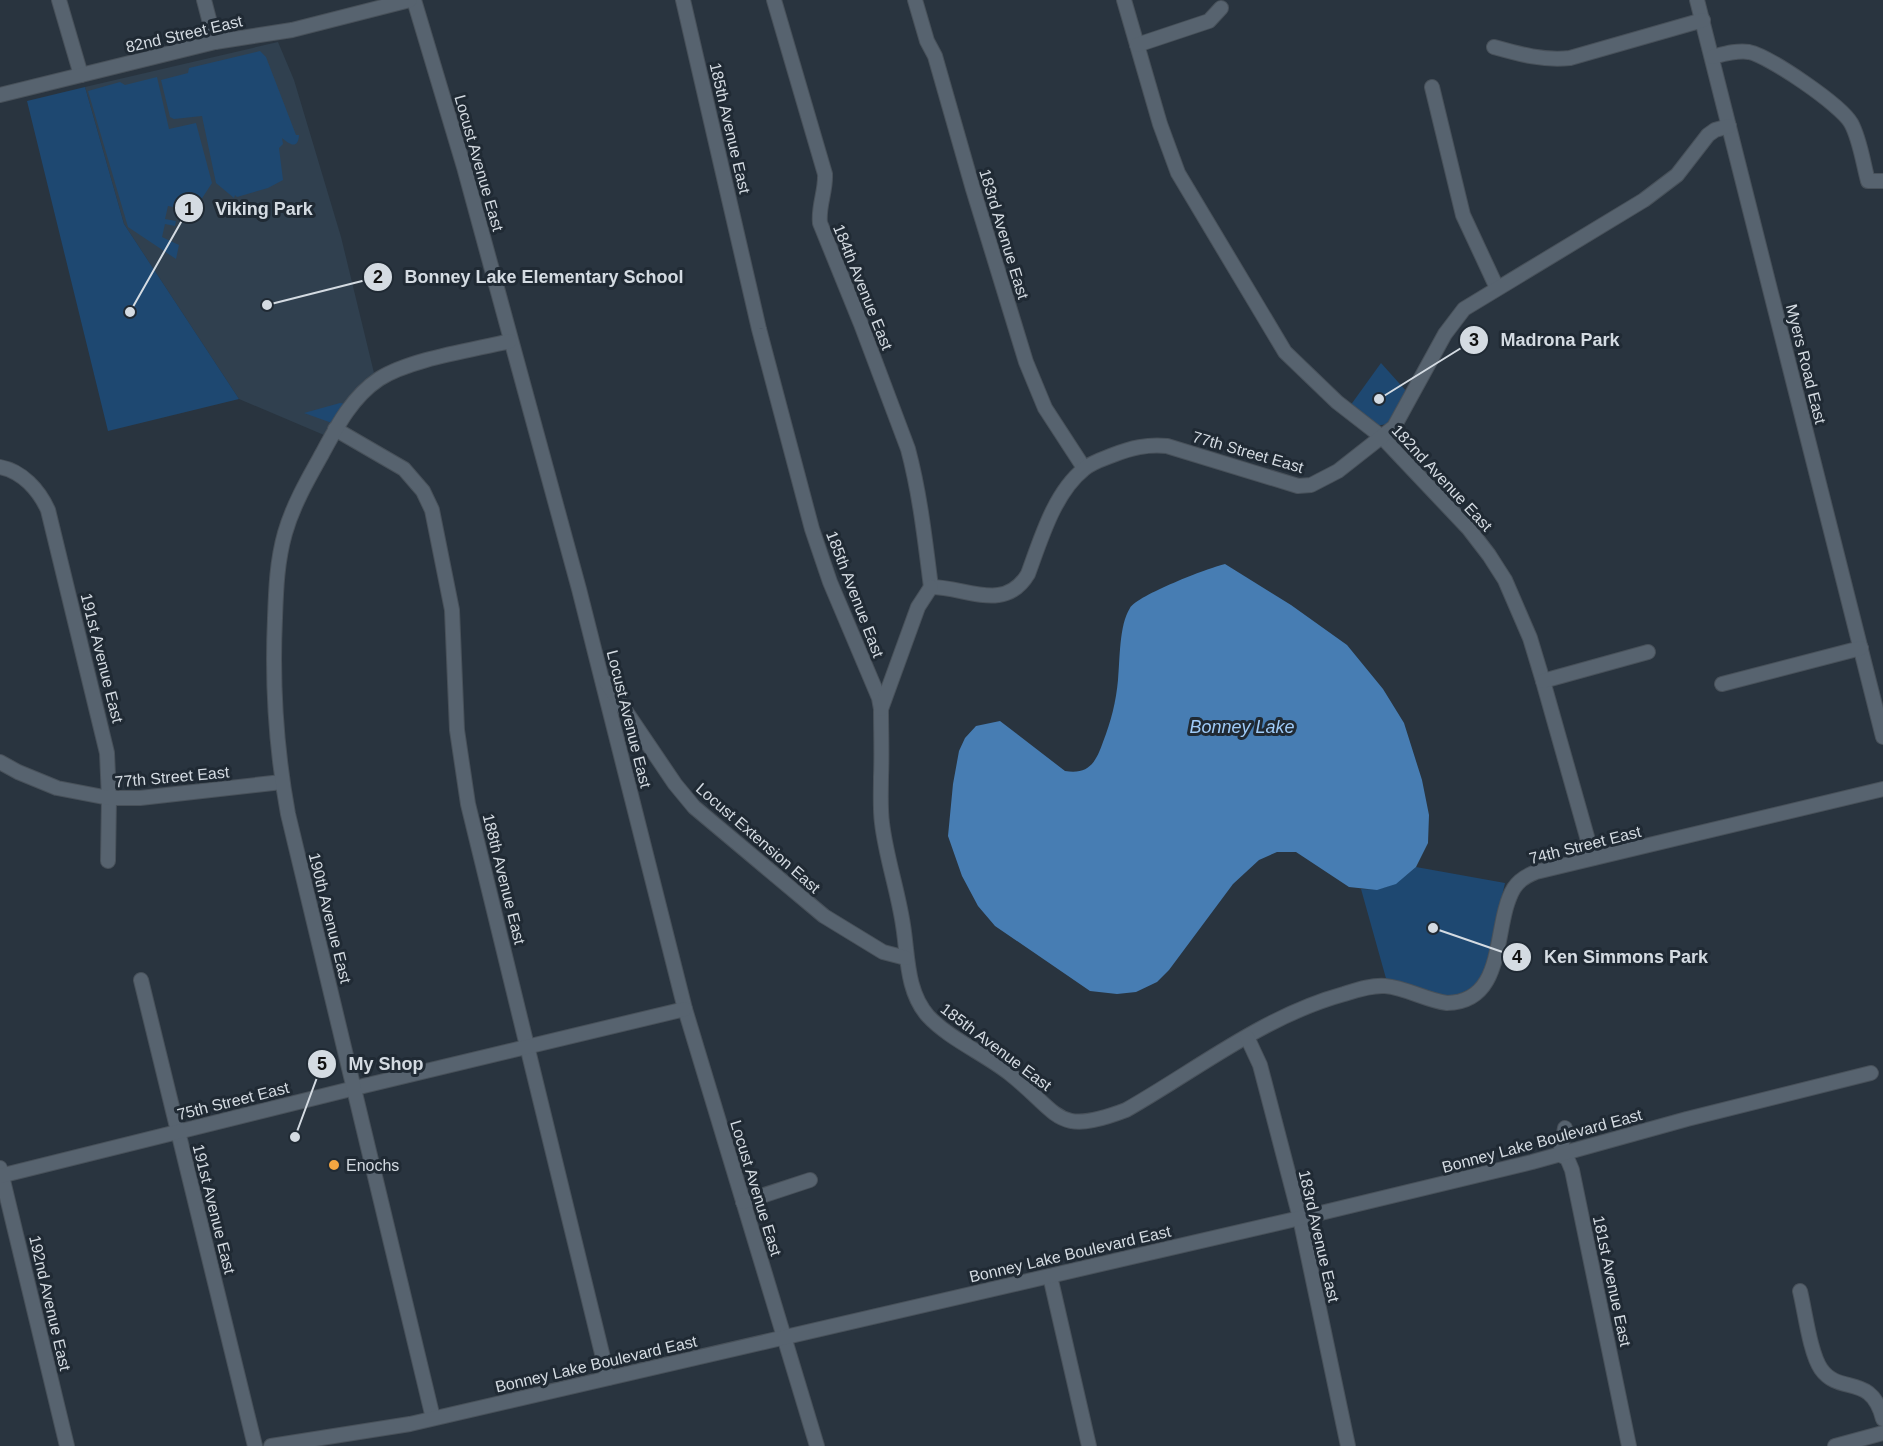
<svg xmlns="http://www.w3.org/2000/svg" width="1883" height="1446" font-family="Helvetica,sans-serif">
<rect width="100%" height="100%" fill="#29343f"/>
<!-- built -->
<path fill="#30404f" d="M278,42L294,80L341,237L374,373L350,397L324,435L239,399L124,224L85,87Z"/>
<!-- green -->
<g fill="#1e4871">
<path d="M260,51L266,57L296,135H299C298,152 287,142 282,138L283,144L279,148L283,180L268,188L237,197L235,195L234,198L216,183L202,116L174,119L170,117L161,80L188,73L189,68Z"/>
<path d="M157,77L169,129L196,123L212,183L197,206L195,211L168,206L165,219L176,221L175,226L165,224L162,237L179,245L176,259L128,227L88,91L120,82L125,85Z"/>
<path d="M85,87L124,224L239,399L108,431L27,101Z"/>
<path d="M1381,363L1407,392L1387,424L1376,426L1350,406Z"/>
<path d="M340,403L346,404L332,423L304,413Z"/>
<path d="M1416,867L1505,883L1484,973C1459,1012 1424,991 1387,982L1361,889C1387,891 1396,884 1416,867Z"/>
</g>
<!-- water -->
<path fill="#477db3" d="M1225,564L1291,605L1347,645L1383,689L1404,723L1422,780L1429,815L1428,843L1416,867L1396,884L1377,890L1349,887L1296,852H1277L1259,860L1233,884L1169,970L1157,982L1136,992L1117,994L1090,991L995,926L978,906L962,876L948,836L953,784L959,751L965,738L976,726L1000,721L1065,771C1089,775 1096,762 1103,742C1111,721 1116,702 1118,680C1120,660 1119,625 1130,608C1138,595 1208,568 1225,564Z"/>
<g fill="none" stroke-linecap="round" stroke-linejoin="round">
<!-- minor casing -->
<g stroke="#48515a" stroke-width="16">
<g id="minor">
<path d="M59,0L81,75"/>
<path d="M204,0L215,42"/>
<path d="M414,0L464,167L579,589L685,1009L817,1446"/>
<path d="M683,0L759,329L812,529L830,582L879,698L881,709C881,732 882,754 881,777C881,792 880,808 882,823C886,857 898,891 903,925C908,955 906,991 928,1016C948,1038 985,1054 1009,1073C1061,1114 1055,1137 1126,1110C1198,1069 1264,1016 1344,994C1357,990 1371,985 1385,986C1407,988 1425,1000 1447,1003C1508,1002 1492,924 1514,888C1519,880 1528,875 1536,872L1883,789"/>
<path d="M774,0L825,174C826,191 818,206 820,223L861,324L908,449C920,494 925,540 931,587"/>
<path d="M915,0L927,41L935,56L973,189L1026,362L1045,408L1084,468"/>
<path d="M1124,0L1160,124L1178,173L1285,352L1337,402L1382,437L1469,529L1489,555L1505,580L1530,638L1543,681L1593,858"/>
<path d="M1697,0L1883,737"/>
<path d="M1137,45L1209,21L1221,8"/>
<path d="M1494,47C1519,54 1543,61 1570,58L1703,20"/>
<path d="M1712,57C1724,54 1737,50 1749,52C1769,56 1841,105 1851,123C1860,139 1863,163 1868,181H1883"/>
<path d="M1432,87L1463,215L1497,288"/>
<path d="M0,95L215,42L292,30L410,0"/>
<path d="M335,429L404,469L423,491L432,510L452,610L457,730L468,804L608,1378"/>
<path d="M0,467C22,471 39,490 48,510L107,753L109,798L108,861"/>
<path d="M931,587C966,587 1005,613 1028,574C1041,539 1054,493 1084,469C1092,462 1103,459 1113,455C1131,448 1147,444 1167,446L1298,486L1311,485L1338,471L1394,427L1445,334L1464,309L1644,200L1677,175L1708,135L1715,130L1729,126"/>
<path d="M1543,681L1648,652"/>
<path d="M606,682L675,784L694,807L824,916L883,952L906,958"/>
<path d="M1722,684L1861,648"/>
<path d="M881,709L918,607L931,587"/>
<path d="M0,762L18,772L57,788L109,798H140L282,782"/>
<path d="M141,980L255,1446"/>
<path d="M1247,1037L1260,1065L1300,1218L1348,1446"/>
<path d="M1560,1155L1567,1158L1572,1170L1629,1446"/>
<path d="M1560,1155L1565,1128"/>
<path d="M0,1168L67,1446"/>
<path d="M0,1176L355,1088L685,1009"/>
<path d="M743,1202L810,1180"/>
<path d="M1050,1276L1089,1446"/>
<path d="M1800,1291C1805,1311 1810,1353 1821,1369C1840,1396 1871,1372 1883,1419"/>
<path d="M433,1418L288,814C276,749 272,684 275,618C276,589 277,561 285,533C293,505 308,479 322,454C337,426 352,397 379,379C410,359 473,350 510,341"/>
<path d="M271,1446L410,1424L1300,1218L1532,1162L1687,1119L1871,1073"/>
<path d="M1835,1446L1883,1433"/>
</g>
</g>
<!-- minor -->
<use href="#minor" stroke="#57636f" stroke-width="14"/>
</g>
<!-- markers -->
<circle fill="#f2a541" stroke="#202a34" stroke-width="2" cx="334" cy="1165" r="6"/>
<g text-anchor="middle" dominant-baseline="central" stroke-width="6" stroke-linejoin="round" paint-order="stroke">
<!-- street labels -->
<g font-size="16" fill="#d4dbe2" stroke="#202a34">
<text transform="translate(184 34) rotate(-13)">82nd Street East</text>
<text transform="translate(730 128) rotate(77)">185th Avenue East</text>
<text transform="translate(479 163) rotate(74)">Locust Avenue East</text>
<text transform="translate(1004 234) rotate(73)">183rd Avenue East</text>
<text transform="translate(863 287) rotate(68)">184th Avenue East</text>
<text transform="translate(1806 364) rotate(76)">Myers Road East</text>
<text transform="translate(1248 452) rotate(16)">77th Street East</text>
<text transform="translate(1442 478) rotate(47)">182nd Avenue East</text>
<text transform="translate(855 594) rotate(69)">185th Avenue East</text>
<text transform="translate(102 658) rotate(76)">191st Avenue East</text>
<text transform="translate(629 719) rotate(76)">Locust Avenue East</text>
<text transform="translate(172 777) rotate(-5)">77th Street East</text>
<text transform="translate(758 838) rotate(41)">Locust Extension East</text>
<text transform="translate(1585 845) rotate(-14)">74th Street East</text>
<text transform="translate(504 879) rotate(76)">188th Avenue East</text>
<text transform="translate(330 918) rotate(76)">190th Avenue East</text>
<text transform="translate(996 1047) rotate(37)">185th Avenue East</text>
<text transform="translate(233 1101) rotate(-14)">75th Street East</text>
<text transform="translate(1542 1141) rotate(-15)">Bonney Lake Boulevard East</text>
<text transform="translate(756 1188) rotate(73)">Locust Avenue East</text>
<text transform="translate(214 1209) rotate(76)">191st Avenue East</text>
<text transform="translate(1319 1236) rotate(77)">183rd Avenue East</text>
<text transform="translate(1070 1254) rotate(-13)">Bonney Lake Boulevard East</text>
<text transform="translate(1612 1281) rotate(78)">181st Avenue East</text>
<text transform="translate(50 1303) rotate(77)">192nd Avenue East</text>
<text transform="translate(596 1364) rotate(-13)">Bonney Lake Boulevard East</text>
</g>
<!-- poi labels -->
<g font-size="16" fill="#d4dbe2" stroke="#202a34" text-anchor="start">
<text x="346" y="1165">Enochs</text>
</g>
<!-- water labels -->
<g font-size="18" font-style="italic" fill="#a0ccf9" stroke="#202a34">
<text x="1242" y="727">Bonney Lake</text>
</g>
</g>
<!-- callouts -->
<path fill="none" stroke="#d4dbe2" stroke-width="2" d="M130 312L189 208M267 305L378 277M1379 399L1474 340M1433 928L1517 957M295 1137L322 1064"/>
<g fill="#d4dbe2" stroke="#202a34" stroke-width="2">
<circle cx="130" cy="312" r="6"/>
<circle cx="267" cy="305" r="6"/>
<circle cx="1379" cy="399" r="6"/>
<circle cx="1433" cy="928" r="6"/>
<circle cx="295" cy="1137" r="6"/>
<circle cx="189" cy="208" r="15"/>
<circle cx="378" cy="277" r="15"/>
<circle cx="1474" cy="340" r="15"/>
<circle cx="1517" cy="957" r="15"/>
<circle cx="322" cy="1064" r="15"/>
</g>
<g font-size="18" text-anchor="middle" font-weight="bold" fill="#111">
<text x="189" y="215">1</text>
<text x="378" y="283">2</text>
<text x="1474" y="346">3</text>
<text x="1517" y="963">4</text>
<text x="322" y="1070">5</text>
</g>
<g font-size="18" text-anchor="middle" font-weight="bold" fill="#d4dbe2" stroke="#202a34" stroke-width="6" stroke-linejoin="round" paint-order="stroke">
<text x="264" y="215">Viking Park</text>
<text x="544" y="283">Bonney Lake Elementary School</text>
<text x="1560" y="346">Madrona Park</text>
<text x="1626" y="963">Ken Simmons Park</text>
<text x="386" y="1070">My Shop</text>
</g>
</svg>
